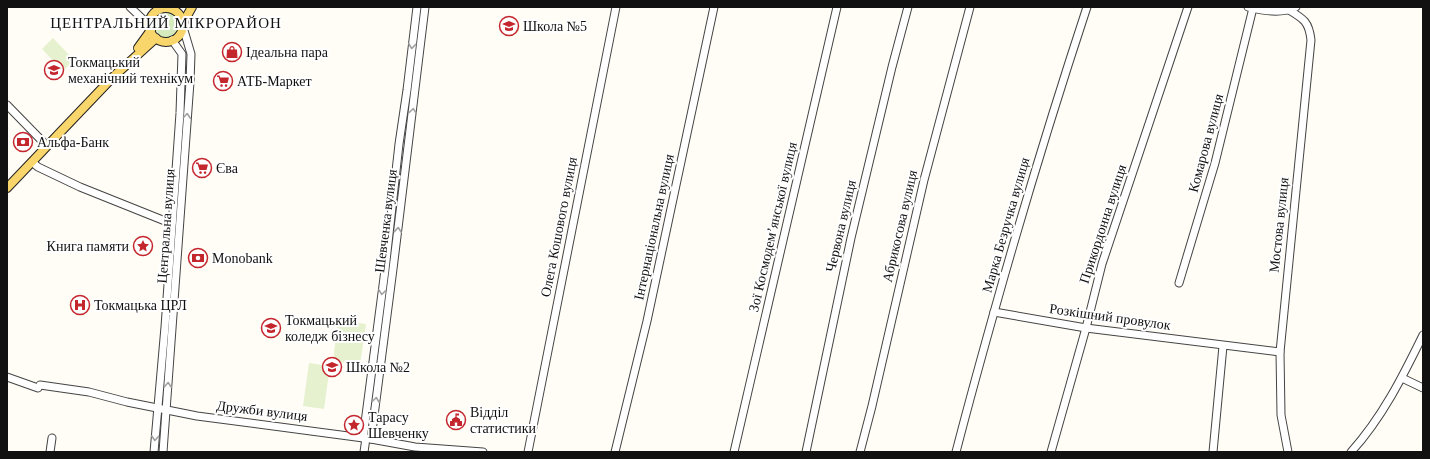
<svg xmlns="http://www.w3.org/2000/svg" width="1430" height="459" font-family="Georgia,serif">
<rect width="100%" height="100%" fill="#fffdf5"/>
<!-- green -->
<circle fill="#d5ebbd" cx="167" cy="25" r="13"/>
<!-- pitch -->
<g fill="#e6f2cf">
<path d="M53,38L74,60L63,71L42,49Z"/>
<path d="M338,320L366,324L360,365L333,361Z"/>
<path d="M309,363L330,366L324,409L303,406Z"/>
</g>
<g fill="none" stroke-linecap="round" stroke-linejoin="round">
<!-- minor casing -->
<g stroke="#444" stroke-width="9">
<g id="minor">
<path d="M130,7L150,26"/>
<path d="M163,7L165,8"/>
<path d="M1248,7C1264,11 1281,14 1296,7"/>
<path d="M7,105L47,146"/>
<path d="M32,162L38,167L80,187L165,221L172,223"/>
<path d="M1179,283L1215,163L1253,8"/>
<path d="M994,312L1086,328L1280,352"/>
<path d="M7,377L38,388"/>
<path d="M1402,378L1423,388"/>
<path d="M40,385L89,392L127,402L197,416L371,439L415,447L483,452"/>
<path d="M363,438L385,270L399,144L407,90L417,7"/>
<path d="M371,439L393,269L425,7"/>
<path d="M50,452L52,438"/>
<path d="M154,452L165,327L180,113L182,54L172,40"/>
<path d="M163,452L190,82L191,54L183,27"/>
<path d="M364,452L366,438"/>
<path d="M528,452L616,7"/>
<path d="M615,452L647,321L714,7"/>
<path d="M734,452L837,7"/>
<path d="M806,452L851,238L892,67L908,7"/>
<path d="M860,452L872,406L924,180L970,7"/>
<path d="M956,452C970,398 985,344 1000,291C1027,196 1056,101 1087,7"/>
<path d="M1051,452L1086,328L1102,264L1188,7"/>
<path d="M1213,452L1223,346"/>
<path d="M1288,452L1281,415L1280,352L1311,40C1309,22 1304,19 1289,10"/>
<path d="M1351,452C1382,418 1403,376 1423,335"/>
</g>
</g>
<!-- major casing -->
<g stroke="#222" stroke-width="10">
<g id="major">
<circle cx="166" cy="25" r="17"/>
<path d="M183,23L192,7"/>
<path d="M138,48L151,30"/>
<path d="M7,188L113,77L156,38"/>
</g>
</g>
<!-- minor -->
<use href="#minor" stroke="#fff" stroke-width="7"/>
<!-- major -->
<use href="#major" stroke="#f9d66b" stroke-width="8"/>
</g>
<!-- one-way arrows -->
<defs><path id="oneway-chevron" d="M-2-3.5L2.5 0L-2 3.5" fill="none" stroke-width="1.6" stroke-linecap="round" stroke-linejoin="round"/></defs>
<g stroke="#a0a0a0">
<use href="#oneway-chevron" transform="translate(412 46) rotate(96)"/>
<use href="#oneway-chevron" transform="translate(413 111) rotate(-82)"/>
<use href="#oneway-chevron" transform="translate(187 116) rotate(-86)"/>
<use href="#oneway-chevron" transform="translate(398 230) rotate(-84)"/>
<use href="#oneway-chevron" transform="translate(382 292) rotate(98)"/>
<use href="#oneway-chevron" transform="translate(168 385) rotate(-87)"/>
<use href="#oneway-chevron" transform="translate(376 400) rotate(-82)"/>
<use href="#oneway-chevron" transform="translate(155 438) rotate(94)"/>
</g>
<!-- icons -->
<defs>
<g id="school-ring" transform="scale(1)"><circle r="9.5" fill="#fff" stroke="#c4262e" stroke-width="1.5"/><path d="M0-5L7-2L0 1L-7-2ZM-4 1L0 2.5L4 1V4Q0 6-4 4Z" fill="#c4262e"/></g>
<g id="shop-ring" transform="scale(1)"><circle r="9.5" fill="#fff" stroke="#c4262e" stroke-width="1.5"/><path d="M-5-2.5h2.3a2.7 3.5 0 0 1 5.4 0H5L5.5 6h-11ZM-1.5-2.5h3a1.5 2.3 0 0 0-3 0Z" fill="#c4262e"/></g>
<g id="university-ring" transform="scale(1)"><circle r="9.5" fill="#fff" stroke="#c4262e" stroke-width="1.5"/><path d="M0-5L7-2L0 1L-7-2ZM-4 1L0 2.5L4 1V4Q0 6-4 4Z" fill="#c4262e"/></g>
<g id="supermarket-ring" transform="scale(1)"><circle r="9.5" fill="#fff" stroke="#c4262e" stroke-width="1.5"/><path d="M-6-5.5h2.5l.6 2H6L4.5 2H-2.5L-4.4-4H-6ZM-1.5 3.2a1.3 1.3 0 1 0 .1 0ZM3 3.2a1.3 1.3 0 1 0 .1 0Z" fill="#c4262e"/></g>
<g id="bank-ring" transform="scale(1)"><circle r="9.5" fill="#fff" stroke="#c4262e" stroke-width="1.5"/><path d="M-6-4H6V4H-6ZM0-2.3a2.3 2.3 0 1 0 0 4.6a2.3 2.3 0 1 0 0-4.6Z" fill="#c4262e"/></g>
<g id="sight-ring" transform="scale(1)"><circle r="9.5" fill="#fff" stroke="#c4262e" stroke-width="1.5"/><path d="M0-6L1.8-2.2L6-1.7L2.9 1.2L3.7 5.4L0 3.3L-3.7 5.4L-2.9 1.2L-6-1.7L-1.8-2.2Z" fill="#c4262e"/></g>
<g id="hospital-ring" transform="scale(1)"><circle r="9.5" fill="#fff" stroke="#c4262e" stroke-width="1.5"/><path d="M-5-5h3v3.5h4V-5h3V5h-3V1.5h-4V5h-3Z" fill="#c4262e"/></g>
<g id="civic-ring" transform="scale(1)"><circle r="9.5" fill="#fff" stroke="#c4262e" stroke-width="1.5"/><path d="M-.6-6.5H3V-4.5H.6V-3L4-1V1h2V6H-6V1h2V-1L-.6-3ZM-1.2 2.5V6h2.4V2.5Z" fill="#c4262e"/></g>
</defs>
<g fill-rule="evenodd">
<use href="#school-ring" x="509" y="26"/>
<use href="#shop-ring" x="232" y="52"/>
<use href="#university-ring" x="54" y="70"/>
<use href="#supermarket-ring" x="223" y="81"/>
<use href="#bank-ring" x="23" y="142"/>
<use href="#supermarket-ring" x="202" y="168"/>
<use href="#sight-ring" x="143" y="246"/>
<use href="#bank-ring" x="198" y="258"/>
<use href="#hospital-ring" x="80" y="305"/>
<use href="#university-ring" x="271" y="328"/>
<use href="#school-ring" x="332" y="367"/>
<use href="#civic-ring" x="456" y="420"/>
<use href="#sight-ring" x="354" y="425"/>
</g>
<g text-anchor="middle" dominant-baseline="central" stroke-width="4" stroke-linejoin="round" paint-order="stroke">
<!-- poi labels -->
<g font-size="14" fill="#111" stroke="#fff" text-anchor="start">
<text x="523" y="26">Школа №5</text>
<text x="246" y="52">Ідеальна пара</text>
<text x="68" y="62">Токмацький<tspan x="68" dy="16">механічний технікум</tspan></text>
<text x="237" y="81">АТБ-Маркет</text>
<text x="37" y="142">Альфа-Банк</text>
<text x="216" y="168">Єва</text>
<text x="129" y="246" text-anchor="end">Книга памяти</text>
<text x="212" y="258">Monobank</text>
<text x="94" y="305">Токмацька ЦРЛ</text>
<text x="285" y="320">Токмацький<tspan x="285" dy="16">коледж бізнесу</tspan></text>
<text x="346" y="367">Школа №2</text>
<text x="470" y="412">Відділ<tspan x="470" dy="16">статистики</tspan></text>
<text x="368" y="417">Тарасу<tspan x="368" dy="16">Шевченку</tspan></text>
</g>
<!-- street labels -->
<g font-size="14" fill="#111" stroke="#fff">
<text transform="translate(1206 143) rotate(-75)">Комарова вулиця</text>
<text transform="translate(386 221) rotate(-83)">Шевченка вулиця</text>
<text transform="translate(1103 224) rotate(-72)">Прикордонна вулиця</text>
<text transform="translate(1006 225) rotate(-74)">Марка Безручка вулиця</text>
<text transform="translate(1279 225) rotate(-84)">Мостова вулиця</text>
<text transform="translate(166 226) rotate(-86)">Центральна вулиця</text>
<text transform="translate(841 226) rotate(-77)">Червона вулиця</text>
<text transform="translate(900 226) rotate(-77)">Абрикосова вулиця</text>
<text transform="translate(559 227) rotate(-79)">Олега Кошового вулиця</text>
<text transform="translate(654 227) rotate(-78)">Інтернаціональна вулиця</text>
<text transform="translate(773 227) rotate(-77)">Зої Космодем’янської вулиця</text>
<text transform="translate(1110 317) rotate(8)">Розкішний провулок</text>
<text transform="translate(262 411) rotate(7)">Дружби вулиця</text>
</g>
<!-- neighbourhood labels -->
<g font-size="15" letter-spacing="1" fill="#111" stroke="#fff">
<text x="166" y="23">ЦЕНТРАЛЬНИЙ МІКРОРАЙОН</text>
</g>
</g>
<!-- border -->
<rect width="1430" height="459" fill="none" stroke="#111111" stroke-width="16"/>
</svg>
